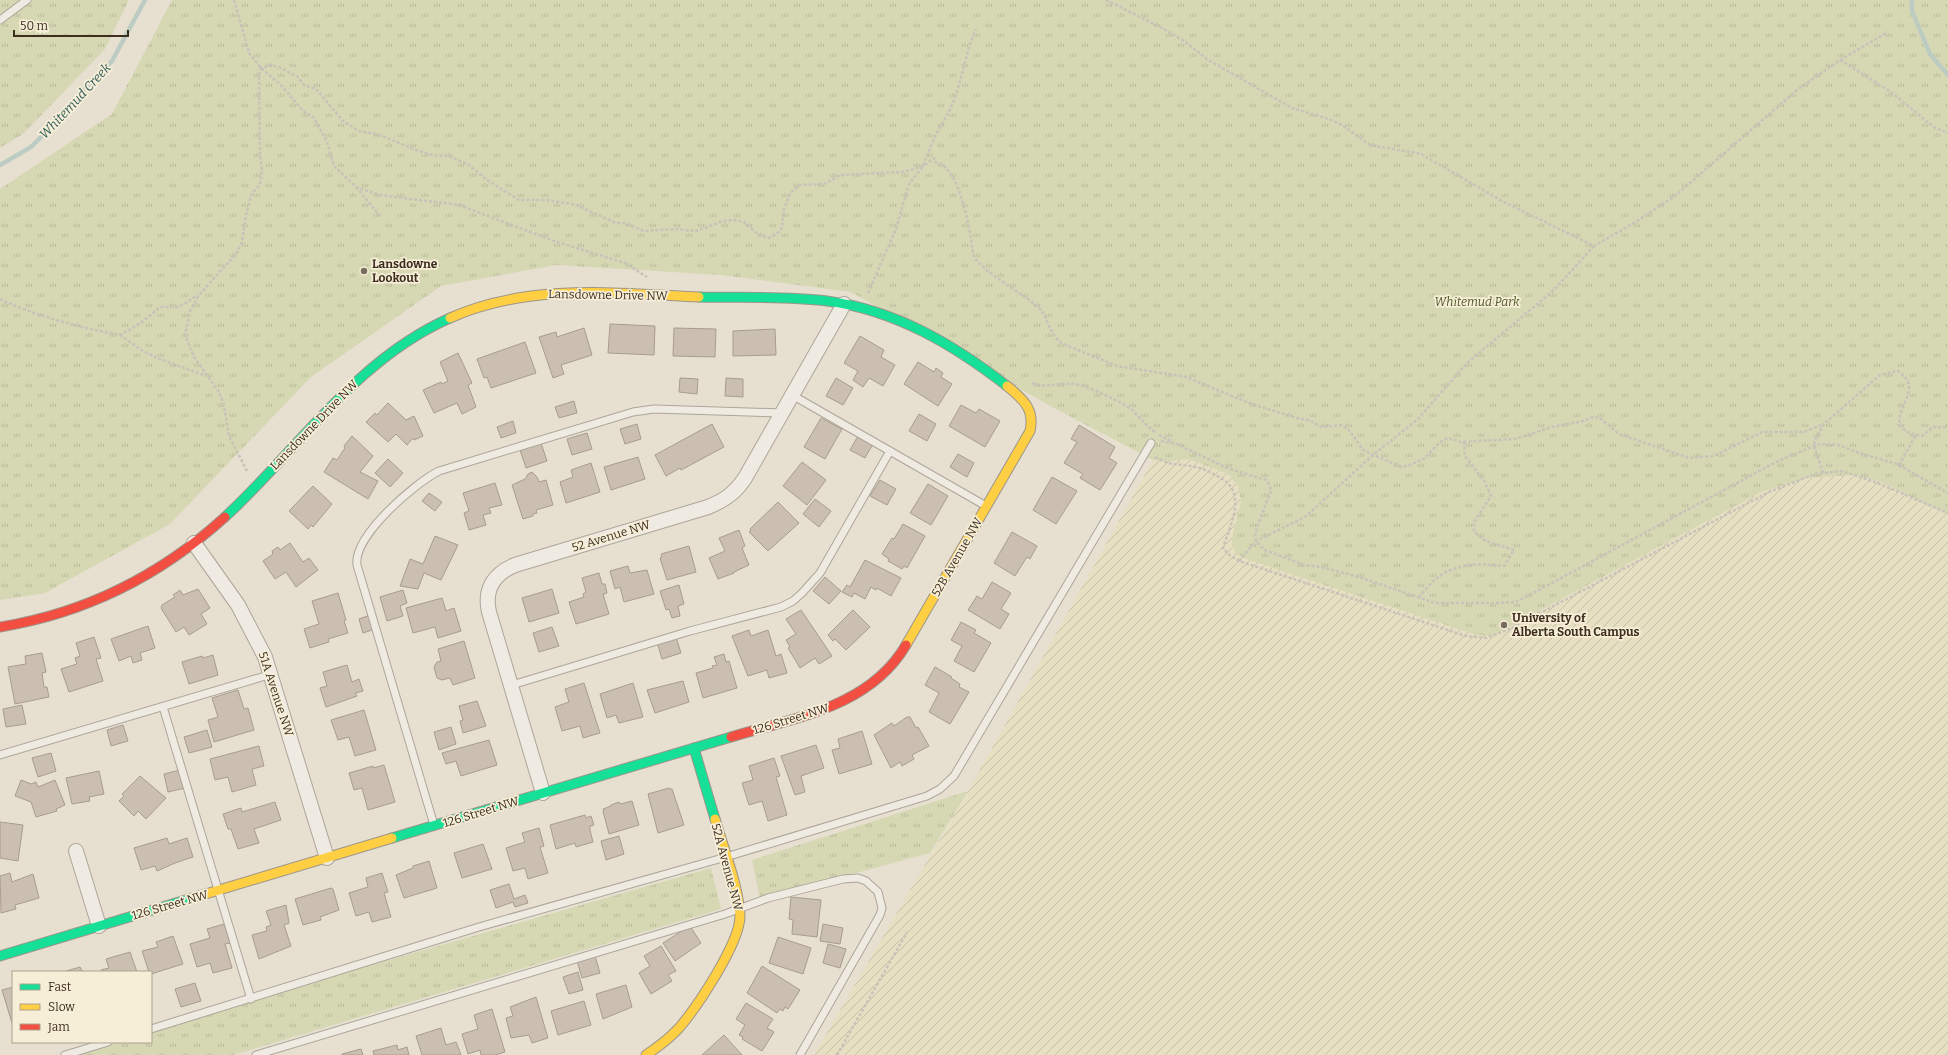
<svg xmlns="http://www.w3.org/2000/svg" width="1948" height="1055" font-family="Bitter,serif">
<defs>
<pattern id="farmland-furrows" width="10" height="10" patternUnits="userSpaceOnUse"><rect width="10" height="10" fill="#e6dfc2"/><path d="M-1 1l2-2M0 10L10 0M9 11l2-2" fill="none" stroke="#c6c0a6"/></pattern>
<pattern id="park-tufts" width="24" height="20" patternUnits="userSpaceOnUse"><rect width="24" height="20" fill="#d6d7b3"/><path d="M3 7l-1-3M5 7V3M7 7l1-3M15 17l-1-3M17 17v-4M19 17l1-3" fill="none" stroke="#b9b99a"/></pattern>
</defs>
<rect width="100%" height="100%" fill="#e7e0d1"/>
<!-- farmland -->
<path fill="url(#farmland-furrows)" d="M1188,459L1216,468L1229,475L1238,486L1241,502L1232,537V544L1498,633L1761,492L1807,478L1853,475L1879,481L1948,515V1055H814L968,791L1153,460L1171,461Z"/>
<!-- park -->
<g fill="url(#park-tufts)">
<path d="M0,0H129L105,49L23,134L0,148Z"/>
<path d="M172,0H1948V515L1879,481L1853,475L1807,478L1761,492L1498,633L1489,636L1474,634L1246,559L1236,553L1232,544V537L1241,502L1238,486L1229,475L1216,469L1188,459L1171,461L1153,460L1052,407L851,292L721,275L556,265L441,286L311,377L170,524L45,593L0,600V189L112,114Z"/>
<path d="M968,791L930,853L760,899L752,860Z"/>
<path d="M711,868L721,909L233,1055H57L102,1042H151V1028Z"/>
</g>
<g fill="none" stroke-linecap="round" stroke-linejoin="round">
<!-- stream -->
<g stroke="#bcccc2" stroke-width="4.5">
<path d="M1912,0V11L1930,54L1948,75"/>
<path d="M0,165L31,147L58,120L74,100L112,61L145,0"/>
</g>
</g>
<!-- building -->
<g fill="#cbbfb2" stroke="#a89c90">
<path d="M610,324L655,326L654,355L608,353Z"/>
<path d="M584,328L592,355L561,365L564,374L553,378L539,337L556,332L557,337Z"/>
<path d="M674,328L716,329L715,357L673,356Z"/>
<path d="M775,329L776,355L733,356V331Z"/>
<path d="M860,336L884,350L881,357L895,365L883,386L869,378L863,387L853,380L858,371L844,363Z"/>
<path d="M525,342L536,373L491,388L487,377L484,378L477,359Z"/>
<path d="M458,353L472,383L468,385L476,407L462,414L457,403L434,413L423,390L441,382L442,384L448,381L440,362Z"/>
<path d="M918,362L934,372L936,368L943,373L941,377L952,384L938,406L904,384Z"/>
<path d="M680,378L698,379L697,394L679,392Z"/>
<path d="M726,378L743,379V397L725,396Z"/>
<path d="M836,378L853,388L843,405L826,396Z"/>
<path d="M574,401L577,413L559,418L555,407Z"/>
<path d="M388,403L406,420L414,416L423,436L414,440L413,438L407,445L396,434L388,442L366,422L375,413L377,415Z"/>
<path d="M961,405L976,413L979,409L1000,421L985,447L949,426Z"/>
<path d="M919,414L936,424L927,441L909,431Z"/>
<path d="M821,418L842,429L825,459L804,447Z"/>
<path d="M513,421L516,433L501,438L497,427Z"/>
<path d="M637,424L641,439L625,444L620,429Z"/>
<path d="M712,424L724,447L681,470L680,468L666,476L655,455Z"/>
<path d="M1079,425L1115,447L1109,458L1117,463L1100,490L1080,478L1083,474L1064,463L1077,442L1071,439Z"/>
<path d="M587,433L592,449L572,455L567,439Z"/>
<path d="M859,434L874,442L865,458L850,450Z"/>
<path d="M352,436L373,456L360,472L378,481L368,499L324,472L333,458L337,460L345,448L344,446Z"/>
<path d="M541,443L547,461L526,468L520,450Z"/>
<path d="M958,454L974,463L967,477L950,467Z"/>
<path d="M638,457L645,479L611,490L604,467Z"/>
<path d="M388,459L403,473L390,487L375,473Z"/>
<path d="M802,462L826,480L807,505L783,486Z"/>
<path d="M591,463L600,492L566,503L560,482L573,477L571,470Z"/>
<path d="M532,472L537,477L539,482L546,480L553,505L536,510L537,513L533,514V516L523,519L512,485L525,479L528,474Z"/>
<path d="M1052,477L1077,491L1056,524L1033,510Z"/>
<path d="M880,480L896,489L887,505L870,496Z"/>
<path d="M495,483L502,505L489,508L491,513L483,515L486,525L469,530L464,513L469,511L463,493Z"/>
<path d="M928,484L948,496L931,525L910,513Z"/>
<path d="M313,486L332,504L313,527L311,525L308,529L289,511Z"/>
<path d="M429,493L442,502L435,511L422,501Z"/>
<path d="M815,499L831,511L819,527L803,514Z"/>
<path d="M778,502L799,523L768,551L749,532L751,531L750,529Z"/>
<path d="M903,524L925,536L907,568L904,566L902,569L888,561L889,559L882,554L892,538L894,539Z"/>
<path d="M739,530L745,546L742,548L749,565L734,572V573L718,579L709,558L725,551L719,538Z"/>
<path d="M1012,532L1037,546L1030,559L1027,557L1015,576L994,563Z"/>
<path d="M435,536L458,545L441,580L424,573L418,589L400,586L410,559L423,564Z"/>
<path d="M290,543L303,562L309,558L318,570L296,587L286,572L275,579L263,561L273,554L272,551L278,547L280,550Z"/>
<path d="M689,546L696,572L667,580L660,558L662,557L661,554Z"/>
<path d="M865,560L901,578L891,596L877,588L876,590L871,587L865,599L854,593L852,597L842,592L847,585L850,587Z"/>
<path d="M628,566L630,573L647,570L654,594L624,602L620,587L615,589L610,571Z"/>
<path d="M599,573L602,584H605L607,593L603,594L609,614L576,624L569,602L584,597L583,594L586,592L582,578Z"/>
<path d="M825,577L841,591L829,604L813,591Z"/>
<path d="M992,582L1011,593L1001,609L1009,614L1000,629L968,610L977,596L982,599Z"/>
<path d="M679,585L684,604L678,606L680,616L672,618L669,609L666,610L660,591Z"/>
<path d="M198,589L210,608L201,614L207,624L189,635L184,627L176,632L161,608L162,605L175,597L173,595L180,590L183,595Z"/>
<path d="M552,589L559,613L529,622L522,598Z"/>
<path d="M403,590L407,603L400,606L403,616L387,621L380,597Z"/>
<path d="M338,593L346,620L344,621L348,633L328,639L329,642L310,648L304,629L319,624L312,601Z"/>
<path d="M442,598L446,611L454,608L461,631L438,638L435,627L413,633L406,608Z"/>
<path d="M801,610L832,656L819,664L815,658L800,668L788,648L790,647L786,640L796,634L786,619Z"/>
<path d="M853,610L870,627L846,650L835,639L833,641L828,635Z"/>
<path d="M370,615L375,629L363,633L359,619Z"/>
<path d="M961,622L976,630L974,633L991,643L974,672L954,661L962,646L951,640Z"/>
<path d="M148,626L155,648L140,653L142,660L133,663L131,656L119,661L111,639Z"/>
<path d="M552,627L559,646L539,652L533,633Z"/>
<path d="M749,630L751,636L768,630L776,656L781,654L787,673L769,678L767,670L748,676L732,636Z"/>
<path d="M94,637L101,658L96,659L103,681L69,692L61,669L77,664L75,658L80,656L76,643Z"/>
<path d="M676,637L681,653L662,659L657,642Z"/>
<path d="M464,641L475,678L453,685L450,678L442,680L437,678L434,667L437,662L441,661L438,649Z"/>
<path d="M42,653L46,672L42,673L44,687H47L49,697L15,704L8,667L26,664L25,656Z"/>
<path d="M724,654L726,662L729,661L737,688L703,698L696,673L713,668L712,666L717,665L714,657Z"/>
<path d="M213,655L218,675L189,684L182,662L202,656L203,658Z"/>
<path d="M347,665L352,682L359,679L363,691L355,693L357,696L326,707L320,688L327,686L323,672Z"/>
<path d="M935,667L952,677L951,678L960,684L959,687L969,692L950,724L929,712L939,693L925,685Z"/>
<path d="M683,681L689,702L655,713L647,690Z"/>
<path d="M584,683L600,733L583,738L580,726L562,731L555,707L569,702L565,689Z"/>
<path d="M633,683L643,717L619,723L616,715L607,718L600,694Z"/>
<path d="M238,690L244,709L248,708L254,730L214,742L208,720L218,717L212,698Z"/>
<path d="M477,701L486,726L463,733L460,721L463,720L459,706Z"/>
<path d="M22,705L26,724L6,727L3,709Z"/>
<path d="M364,710L376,750L355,756L349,737L338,740L331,720Z"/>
<path d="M907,717H910L916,728L918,727L929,746L912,755L914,759L902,766L900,762L891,768L874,735L892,723L894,726Z"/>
<path d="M123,725L128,741L111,746L107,730Z"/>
<path d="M451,727L456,744L439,750L434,732Z"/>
<path d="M207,730L212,747L189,753L184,737Z"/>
<path d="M862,731L872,764L839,774L832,750L840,748L838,739Z"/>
<path d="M489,740L497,765L461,776L456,761L446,764L442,753Z"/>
<path d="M816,745L824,768L801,776L805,792L795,795L781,756Z"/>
<path d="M259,746L264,766L252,769L256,785L232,792L228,777L215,780L210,759Z"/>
<path d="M51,753L56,771L38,777L32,758Z"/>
<path d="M774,758L780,776L776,777L787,815L768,821L762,801L749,805L742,783L753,780L749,766Z"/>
<path d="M384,765L395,802L368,810L362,788L354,790L349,773L373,766V768Z"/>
<path d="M180,770L185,788L168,792L164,774Z"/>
<path d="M99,771L104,794L89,797L90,801L72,804L66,778Z"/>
<path d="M140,776L166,798L146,819L138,811L134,816L119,801L124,796L122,794Z"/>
<path d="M21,780L31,784L36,782L38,787L55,780L65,805L56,809L57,811L36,817L31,802L15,796Z"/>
<path d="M669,788L670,789H672L684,825L658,833L648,794Z"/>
<path d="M632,801L639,825L609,834L603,811H604L603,809L611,806V805L619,802L620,804Z"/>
<path d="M275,802L281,820L254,829L259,843L238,849L231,829H228L223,814L241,808L242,812Z"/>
<path d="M585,815L586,818L591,816L594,825L590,826V830L593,842L576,847L575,843L556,849L550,825Z"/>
<path d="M0,822L23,825L18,861L0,858Z"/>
<path d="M539,828L544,846L540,847L548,873L528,879L525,868L513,871L506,848L525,842L522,833Z"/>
<path d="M619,836L624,854L606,860L601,841Z"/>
<path d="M167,838L169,844L187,838L193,857L175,863L157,871L155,866L141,870L134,848Z"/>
<path d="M483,844L492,869L462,878L454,853Z"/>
<path d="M429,861L437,888L404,898L396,875L413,868V866Z"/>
<path d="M10,873L12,882L33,874L39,898L15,905L16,909L1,913L0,876Z"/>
<path d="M382,873L388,892L384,893L391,917L372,922L369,912L356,916L349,893L368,887L366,878Z"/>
<path d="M509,884L514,899L525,895L528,903L515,907L513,902L496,908L490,890Z"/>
<path d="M331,888L333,889L339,910L320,917L321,920L303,925L295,899Z"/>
<path d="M791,897L821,900L817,937L792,934L793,920L789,919Z"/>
<path d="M286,905L289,923L284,925L291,946L259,959L252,935L267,931L266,927L271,925L266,911Z"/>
<path d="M224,924L230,943L225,944L232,968L213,973L210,963L197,967L190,944L210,938L207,929Z"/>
<path d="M823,924L843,928L840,944L820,941Z"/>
<path d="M690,926L701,943L675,961L663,943Z"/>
<path d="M173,936L183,964L151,974V972H149L142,951L158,947L156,942Z"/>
<path d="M778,937L811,948L803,974L769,963Z"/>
<path d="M828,944L846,949L840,968L823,963Z"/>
<path d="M661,946L676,971L668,975L672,981L651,994L639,973L650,966L644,956Z"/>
<path d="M130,952L137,972H102L101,970L109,968L106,959Z"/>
<path d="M595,956L600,973L582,978L577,961Z"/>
<path d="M762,966L800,990L788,1009L785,1007L783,1011L780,1009L777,1013L747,993Z"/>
<path d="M80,967L83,972H63Z"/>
<path d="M578,972L583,990L569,994L563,977Z"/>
<path d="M195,983L201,1001L181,1007L175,989Z"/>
<path d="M626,985L632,1007L603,1019L596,994Z"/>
<path d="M13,987V1023H12L2,990Z"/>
<path d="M536,997L548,1038L532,1043L529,1035L511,1038L506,1018L513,1016L510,1007Z"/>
<path d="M584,1001L591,1025L558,1035L551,1011Z"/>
<path d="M746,1003L773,1019L767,1028L774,1032L762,1051L742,1039L743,1037L739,1035L745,1025L736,1019Z"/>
<path d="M492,1009L505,1052L495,1055H481L480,1050L468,1054L462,1034L478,1029L474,1015Z"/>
<path d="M441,1028L446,1045L456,1042L461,1055H422L416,1036Z"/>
<path d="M724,1035L742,1055H702Z"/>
<path d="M397,1045L398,1050L407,1047L409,1055H374L373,1051Z"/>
<path d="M361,1049L363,1055H342V1054Z"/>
</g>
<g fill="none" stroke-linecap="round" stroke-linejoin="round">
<!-- lane casing -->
<g stroke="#ada599" stroke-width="9">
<g id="lane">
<path d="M0,20L27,0"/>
<path d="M792,395L986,506"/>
<path d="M512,685L690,631L781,607L793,601L802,593L820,573L890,451"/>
<path d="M163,707L251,999"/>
<path d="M0,755L272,674"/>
<path d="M434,825L357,565C353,536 415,483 439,471L633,412L654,409L782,413"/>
<path d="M151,1029L479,927L726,857L927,796L940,789L954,776L1151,443"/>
<path d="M65,1055L108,1042"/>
<path d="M256,1055L725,914L768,898L843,879L858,878L866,881L878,892L882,908L880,915L800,1055"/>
</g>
</g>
<!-- street casing -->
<g stroke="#ada599" stroke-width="16">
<g id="street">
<path d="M194,543L238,605L265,657L327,858"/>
<path d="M543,793L489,612C484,590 493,574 515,565L708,507C725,500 735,493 745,478L844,304"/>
<path d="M76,851L99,926"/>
</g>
</g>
<!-- fast casing -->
<g stroke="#9c958a" stroke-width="11">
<g id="fast">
<path d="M699,297C742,298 785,296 827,301C895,310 953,344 1007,386"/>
<path d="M225,517C299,449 355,360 450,318"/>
<path d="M694,748L715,819"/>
<path d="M392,838L731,737"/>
<path d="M0,956L199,896"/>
</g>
</g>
<!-- slow casing -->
<g stroke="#9c958a" stroke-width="11">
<g id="slow">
<path d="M450,318C528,283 616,293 699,297"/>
<path d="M906,645L1030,431C1035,409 1023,399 1007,386"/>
<path d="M199,896L392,838"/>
<path d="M646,1055C658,1047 669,1039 679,1028C697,1007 740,943 740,916C739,887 723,847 715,819"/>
</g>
</g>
<!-- jam casing -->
<g stroke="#9c958a" stroke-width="11">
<g id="jam">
<path d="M0,627C86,613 160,576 225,517"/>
<path d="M731,737C794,718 870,707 906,645"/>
</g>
</g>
<!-- path -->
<g stroke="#c8c2b9" stroke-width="2.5" stroke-dasharray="3 2" stroke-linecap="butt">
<path d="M234,0L249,53L261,68L281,85L302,110L314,118L327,142L334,166L356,187L380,195L459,205L554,241L625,263L647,277"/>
<path d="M1106,0L1164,29L1184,41L1207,59L1292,108L1329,119L1342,125L1370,145L1421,154L1502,201L1594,246L1634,223L1675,196L1797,90L1840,60L1891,92L1935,128L1948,133"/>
<path d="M1840,60L1888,32"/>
<path d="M356,187L380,216"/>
<path d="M868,293L896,229L909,184L923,166L935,136L950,110L957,92L970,44L976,29"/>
<path d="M0,299C36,316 81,328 120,335L141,323L160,307H179L198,295"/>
<path d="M120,335L143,351L160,359L206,376"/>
<path d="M1032,383C1049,389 1058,382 1075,384C1085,385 1125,403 1133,411C1141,418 1146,426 1155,432"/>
<path d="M1159,435L1173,442"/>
<path d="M1161,441L1177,444L1227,468L1266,480L1270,486L1271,491L1257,527L1255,536L1256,541L1265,550L1304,565L1322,567L1362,578L1435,603H1496L1514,602L1524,598L1776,462L1814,446L1822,444L1839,445L1859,453L1897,464L1948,493"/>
<path d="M1155,457C1173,467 1178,463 1196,467C1204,469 1212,473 1219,477C1248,492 1231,523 1223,548L1228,554L1239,561L1466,636L1486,638L1510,629L1769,492L1815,474L1842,471L1875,482L1948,513"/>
<path d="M1899,465L1916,435"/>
<path d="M247,471L229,436L224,405L219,392L194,357L185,335L190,311L199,295L236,254L242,242L246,215L252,193L260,185L262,170L260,154L259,75L261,68L271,65L279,67L298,77L304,85L316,89L343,121L359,131L380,135L416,150L432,155L448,156L469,165L487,180L519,200H547L576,205L616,223H624L644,231L676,229L696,231L723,221L734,220L744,222L759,235L769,238L779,232L782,227L784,209L791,192L800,185L824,184L840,175L904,172L923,166L934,158L935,162C958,165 967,219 971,238C972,244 972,251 974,256C980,270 1025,295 1038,307C1048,315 1048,334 1063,344L1117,366L1186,377L1249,403L1300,419L1309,420L1321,427L1341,425L1349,430L1363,450L1401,467L1410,465L1425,458L1439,443L1446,439H1453L1460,442L1515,439L1552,427L1584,421L1593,417L1600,418L1619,434L1689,458L1714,456L1762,432H1804L1824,424"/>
<path d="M1823,473L1814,446L1815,440L1824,424L1880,375L1898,371C1903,375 1908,379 1909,386C1911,404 1879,429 1922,436L1933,427H1948"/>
<path d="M1239,561L1256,541L1305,517L1373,455L1418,419L1467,363L1554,290L1594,246"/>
<path d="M1419,597C1424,592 1429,584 1436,579C1455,563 1480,563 1504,566L1514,550L1486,541L1474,532V522L1491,496L1485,482L1465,456L1464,442"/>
<path d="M837,1055L907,932"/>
</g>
<!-- lane -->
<use href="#lane" stroke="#efebe3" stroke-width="7"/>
<!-- street -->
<use href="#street" stroke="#efebe3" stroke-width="14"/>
<!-- fast -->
<use href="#fast" stroke="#16e098" stroke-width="9"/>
<!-- slow -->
<use href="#slow" stroke="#ffcf43" stroke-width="9"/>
<!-- jam -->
<use href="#jam" stroke="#f24e42" stroke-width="9"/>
</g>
<!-- markers -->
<g fill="#786c5e" stroke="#f7eed8" stroke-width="1.5">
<circle cx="364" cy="271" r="4"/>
<circle cx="1504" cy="625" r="4"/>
</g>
<g text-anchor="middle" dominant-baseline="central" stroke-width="3.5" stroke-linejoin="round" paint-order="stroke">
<!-- poi labels -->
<g font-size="12" font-weight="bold" fill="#3d2e20" stroke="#f7eed8" text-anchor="start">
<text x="372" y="264">Lansdowne<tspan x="372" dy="14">Lookout</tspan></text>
<text x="1512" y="618">University of<tspan x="1512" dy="14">Alberta South Campus</tspan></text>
</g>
<!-- street labels -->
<g font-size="12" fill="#3d2e20" stroke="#f7eed8">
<text transform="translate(608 295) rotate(1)">Lansdowne Drive NW</text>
<text transform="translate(314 425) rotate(-46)">Lansdowne Drive NW</text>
<text transform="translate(611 536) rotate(-17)">52 Avenue NW</text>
<text transform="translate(957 557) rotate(-60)">52B Avenue NW</text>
<text transform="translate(276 694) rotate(72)">51A Avenue NW</text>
<text transform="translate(791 719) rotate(-17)">126 Street NW</text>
<text transform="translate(481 812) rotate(-17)">126 Street NW</text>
<text transform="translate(727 867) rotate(75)">52A Avenue NW</text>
<text transform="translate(170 905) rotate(-16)">126 Street NW</text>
</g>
<!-- park labels -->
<g font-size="12" font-style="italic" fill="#4d5a26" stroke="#f7eed8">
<text x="1477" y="302">Whitemud Park</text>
</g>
<!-- water labels -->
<g font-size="13" font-style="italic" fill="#2f5d5a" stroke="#f7eed8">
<text transform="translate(75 101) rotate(-47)">Whitemud Creek</text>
</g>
</g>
<!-- legend -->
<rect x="12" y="971" width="140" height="72" fill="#f7eed8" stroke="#ada18e"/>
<rect x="20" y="984" width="20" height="6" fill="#16e098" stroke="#ada18e"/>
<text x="48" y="991" font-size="12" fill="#3d2e20">Fast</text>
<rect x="20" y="1004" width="20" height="6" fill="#ffcf43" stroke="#ada18e"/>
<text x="48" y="1011" font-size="12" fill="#3d2e20">Slow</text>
<rect x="20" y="1024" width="20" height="6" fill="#f24e42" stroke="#ada18e"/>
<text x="48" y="1031" font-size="12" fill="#3d2e20">Jam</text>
<!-- scale -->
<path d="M14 30v6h114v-6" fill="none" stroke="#3d2e20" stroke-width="2"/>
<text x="20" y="30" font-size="12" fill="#3d2e20" stroke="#f7eed8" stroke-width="3" paint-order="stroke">50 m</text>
</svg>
